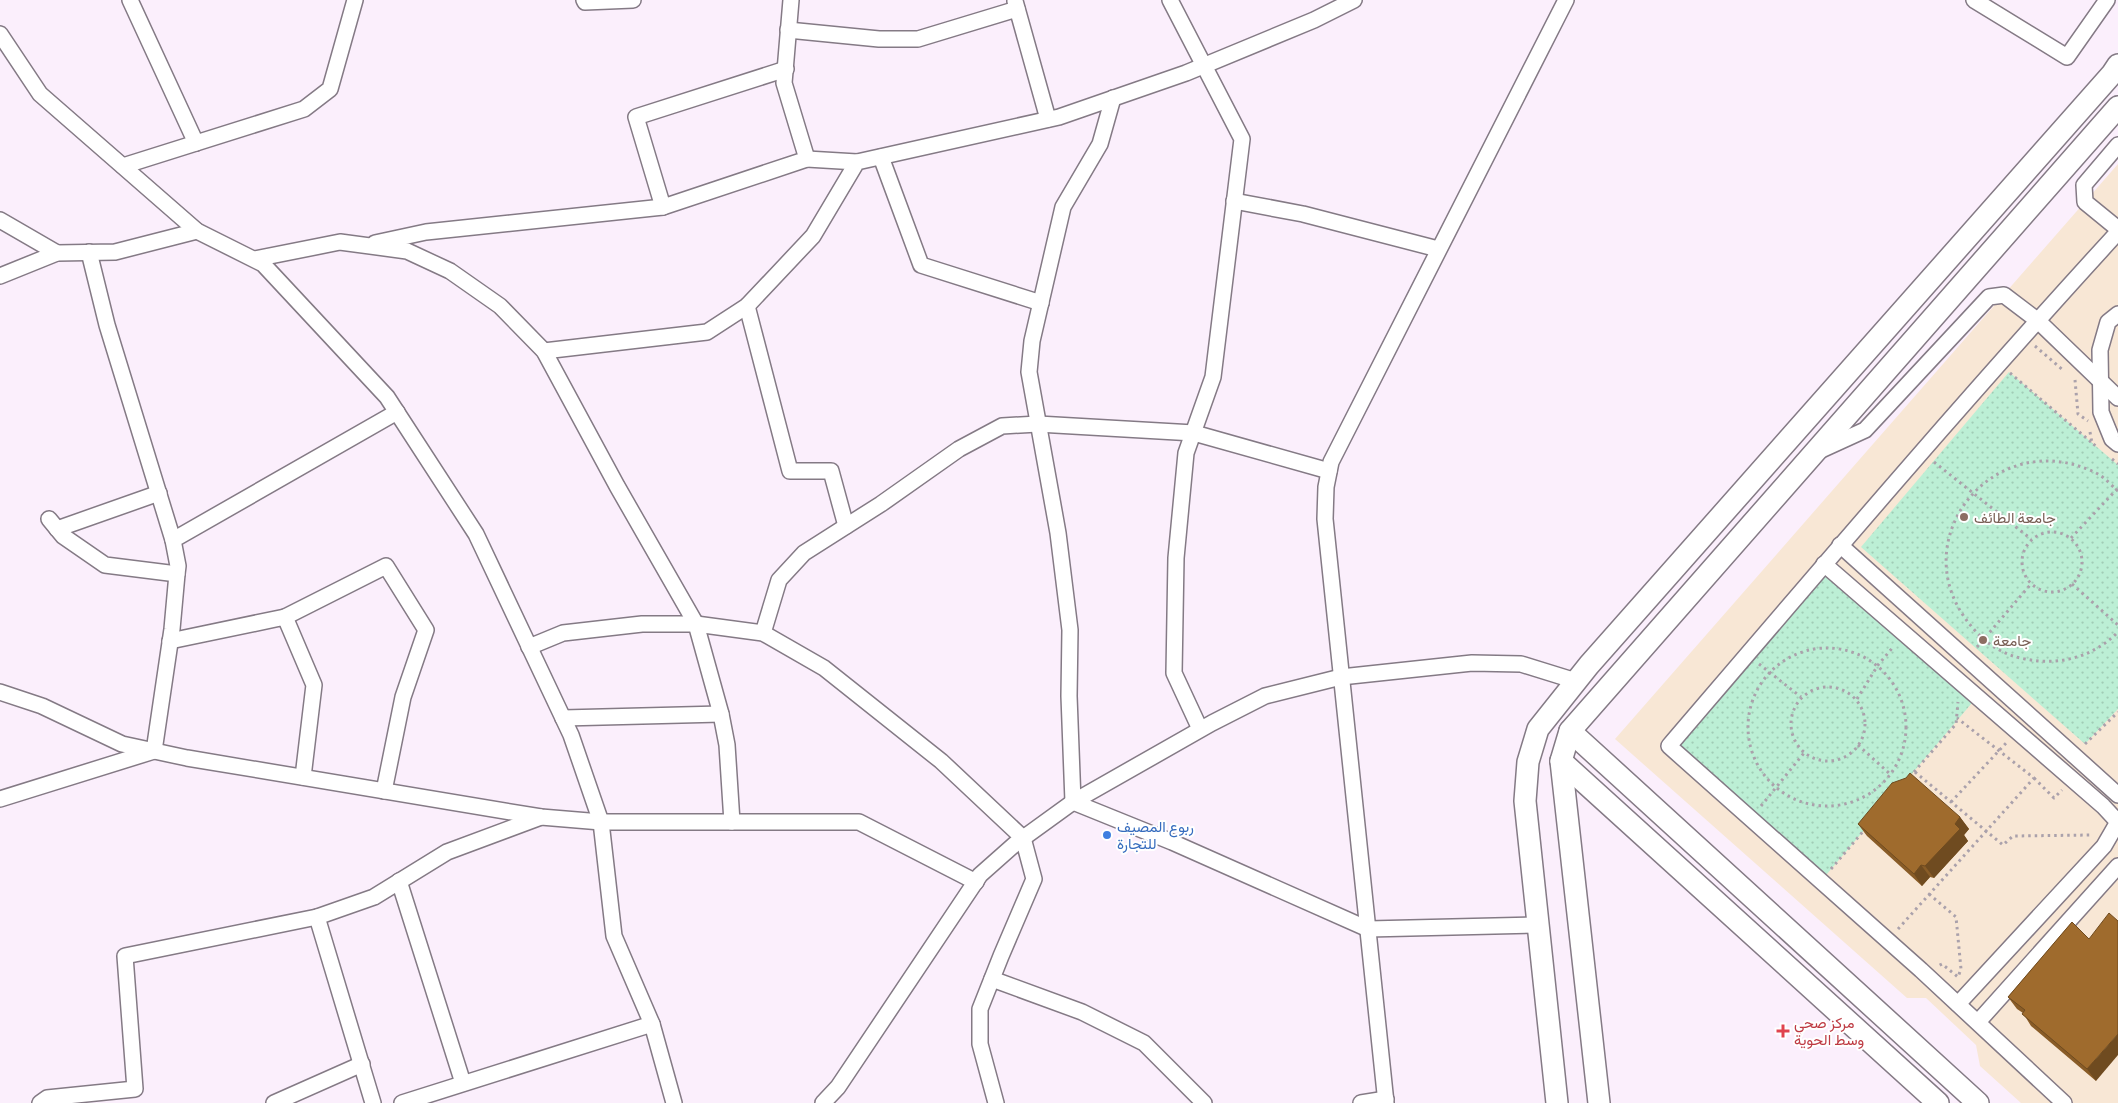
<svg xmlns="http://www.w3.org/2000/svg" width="2118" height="1103" font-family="'PT Sans Narrow',Vazirmatn,sans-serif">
<defs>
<pattern id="grass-dots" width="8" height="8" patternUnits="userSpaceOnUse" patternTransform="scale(1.25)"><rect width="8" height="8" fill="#bcefd5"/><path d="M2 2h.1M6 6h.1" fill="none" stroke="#a1ccb6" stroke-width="1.8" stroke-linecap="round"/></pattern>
</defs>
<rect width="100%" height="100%" fill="#fbeffc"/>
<!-- education -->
<path fill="#f8e7d5" d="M2118,164V1103H2021L1980,1066L1976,1045L1926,998H1907L1615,739Z"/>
<!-- grass -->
<g fill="url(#grass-dots)">
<path d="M2009,372L2118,465V709L2085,744L1861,547Z"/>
<path d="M1824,564L1977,697L1821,881L1669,746Z"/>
</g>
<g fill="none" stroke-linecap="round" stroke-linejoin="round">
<!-- street casing -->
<g stroke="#847a85" stroke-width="18">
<g id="street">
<path d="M130,0L196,143"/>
<path d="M584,0L585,2L633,0"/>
<path d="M1170,0L1242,139L1213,377L1186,453L1176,558L1174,673L1200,729"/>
<path d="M1974,0L2067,57L2107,0"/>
<path d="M1015,1L1048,119"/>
<path d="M788,30L879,39H918L1017,9"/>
<path d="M0,34L40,94L197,231L263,264L387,397L476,534L571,735L601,822L614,936L652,1024L674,1103"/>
<path d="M1113,98L1100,144L1063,207L1032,341L1029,372L1058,533L1070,630L1069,696L1073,802L1172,842L1368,929L1538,925"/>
<path d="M2118,145L2084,185L2085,202L2118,229"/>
<path d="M881,157L921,265L1041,303"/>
<path d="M807,159L857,162"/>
<path d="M123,166L304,109L330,89L355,0"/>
<path d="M1234,201L1303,214L1438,249"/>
<path d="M663,207L636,117L786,69"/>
<path d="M0,220L57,253"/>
<path d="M375,243L426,232L663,207L807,159L784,83L791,0"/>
<path d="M89,252L107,325L173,540"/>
<path d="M255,259L340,242L407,251L450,271L500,306L544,351L617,486L696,624L721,714L727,745L732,822"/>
<path d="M0,276L57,253L115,252L197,231"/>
<path d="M747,306L790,471H831L846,526"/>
<path d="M2118,314L2108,322L2100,350L2101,412L2112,439L2118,444"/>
<path d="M544,351L707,332L747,306L813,236L857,162L1059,117L1186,73L1314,20L1354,0"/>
<path d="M1819,451L1865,430L1989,297L2004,295L2037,320L2118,398"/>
<path d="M49,519L63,536L105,565L177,574"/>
<path d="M57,529L159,493"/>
<path d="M1840,545L2118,795"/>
<path d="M1824,564L2103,806L2116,820"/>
<path d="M285,617L386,566L426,630L403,697L384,791"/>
<path d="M763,633L779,580L804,553L881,504L959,449L1002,426L1038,424L1194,433L1329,471"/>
<path d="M170,641L285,617L314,685L303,777"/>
<path d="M529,647L563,633L642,624H696L763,633L824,668L941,761L1023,838L1034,879L1001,956L980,1009V1044L996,1103"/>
<path d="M0,692L42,706L122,744L187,758L541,817L601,822H859L976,882"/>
<path d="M563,718L721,714"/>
<path d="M0,799L154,751L172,629L177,574L178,566L173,540L397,412"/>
<path d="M399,881L463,1083"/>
<path d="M992,979L1082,1012L1144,1043L1204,1103"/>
<path d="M1958,1004L2104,846L2115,827"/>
<path d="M1978,1022L2118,866"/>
<path d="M40,1103L47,1098L135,1089L125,956L317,917"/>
<path d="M274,1103L362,1064"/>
<path d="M373,1103L317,917L374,897L447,852L541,817"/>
<path d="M402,1103L652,1024"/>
<path d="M823,1103L838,1087L980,875L1015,844L1073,802L1212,723L1265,696L1341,677L1472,663L1521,664L1576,681"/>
<path d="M1361,1103L1386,1099"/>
<path d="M1386,1103L1325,519L1326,487L1331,462L1566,0"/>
<path d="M2064,1103L1921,970L1669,746C1817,573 1964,400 2118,232"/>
</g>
</g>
<!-- secondary casing -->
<g stroke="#847a85" stroke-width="24">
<g id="secondary">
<path d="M1570,731L1978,1103"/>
<path d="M1561,761L1938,1103"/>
<path d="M1557,1103L1525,801L1528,762L1538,729L1589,665L2112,74L2118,65"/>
<path d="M1599,1103L1561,761L1570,731L2118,107"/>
</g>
</g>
<!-- path -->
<g stroke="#aaa1ab" stroke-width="3" stroke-dasharray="2.5 4" stroke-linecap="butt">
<path d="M2035,346L2064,371"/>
<path d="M2010,373L2091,442"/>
<path d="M2075,380L2078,414L2088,421"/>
<path d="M2090,432L2092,443L2097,447"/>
<path d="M2112,459L2118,464"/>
<path d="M1934,462L2031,539"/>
<path d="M2118,491C2112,486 2105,478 2098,474C1996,421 1898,541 1972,627C1986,644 2003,655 2025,659C2060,666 2093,657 2118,632"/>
<circle cx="2052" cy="562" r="30"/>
<path d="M2071,538L2118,488"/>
<path d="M2072,584L2118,625"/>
<path d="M1977,647L2031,584"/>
<circle cx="1827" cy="727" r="79"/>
<path d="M1759,664L1801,697"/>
<circle cx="1828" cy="724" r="37"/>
<path d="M1857,699L1878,665L1894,646"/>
<path d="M2085,744L2118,712"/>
<path d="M1858,745L1890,774"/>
<path d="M1914,772L1956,724L1958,702"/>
<path d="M1915,772L2003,845L2013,836L2091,835"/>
<path d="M2034,778L2054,798L2062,790"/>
<path d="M1951,802L2007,742"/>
<path d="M1761,806L1804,753"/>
<path d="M1831,869L1866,828"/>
<path d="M1929,894L1956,917L1961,969L1958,977L1942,964L1938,966"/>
<path d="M1898,929L2034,778L1957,718"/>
</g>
<!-- street -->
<use href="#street" stroke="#fff" stroke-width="15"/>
<!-- secondary -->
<use href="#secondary" stroke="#fff" stroke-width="21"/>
</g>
<!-- wall -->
<g fill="#895c27">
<path d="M1960,817L1969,829L1964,835L1968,841L1934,878L1930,877L1922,886L1867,836L1858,824Z"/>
<path d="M2072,922L2096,1081L2031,1026L2023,1013L2017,1009L2008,997Z"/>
</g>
<!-- shaded-wall -->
<g fill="#6f4b20">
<path d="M1960,817L1969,829L1964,835L1968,841L1934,878L1925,866Z"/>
<path d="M1921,865L1930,877L1922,886L1914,874Z"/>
<path d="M2118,1034V1055L2096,1081L2087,1069Z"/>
</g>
<!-- building -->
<g fill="#9f6b2d" stroke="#6f4b20">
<path d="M1910,773L1960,817L1955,824L1960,829L1925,866L1921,865L1914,874L1858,824L1892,783L1906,778Z"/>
<path d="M2109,913L2118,921V1034L2087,1069L2022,1014L2025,1010L2008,997L2072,922L2089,939Z"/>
</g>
<!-- markers -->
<g fill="#8d6e63" stroke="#fff" stroke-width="2">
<circle cx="1964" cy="517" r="5"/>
<circle cx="1983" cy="640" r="5"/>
</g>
<circle fill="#3f7fe0" stroke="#fff" stroke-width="2" cx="1107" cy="835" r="5"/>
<path fill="#e0444e" stroke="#fff" stroke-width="2" d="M1780.5 1023.5h5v5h5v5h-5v5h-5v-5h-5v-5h5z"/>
<g text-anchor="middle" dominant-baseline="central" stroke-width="4" stroke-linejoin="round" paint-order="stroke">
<!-- education labels -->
<g font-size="15" fill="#785e54" stroke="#fff" text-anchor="start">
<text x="1974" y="517">جامعة الطائف</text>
<text x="1993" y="640">جامعة</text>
</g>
<!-- shop labels -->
<g font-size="15" fill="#366cbe" stroke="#fff" text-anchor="start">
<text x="1117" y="826">ربوع المصيف<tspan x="1117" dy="17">للتجارة</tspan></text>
</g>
<!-- health labels -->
<g font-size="15" fill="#be3a42" stroke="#fff" text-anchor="start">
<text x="1794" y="1022">مركز صحي<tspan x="1794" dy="17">وسط الحوية</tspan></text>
</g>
</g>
</svg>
